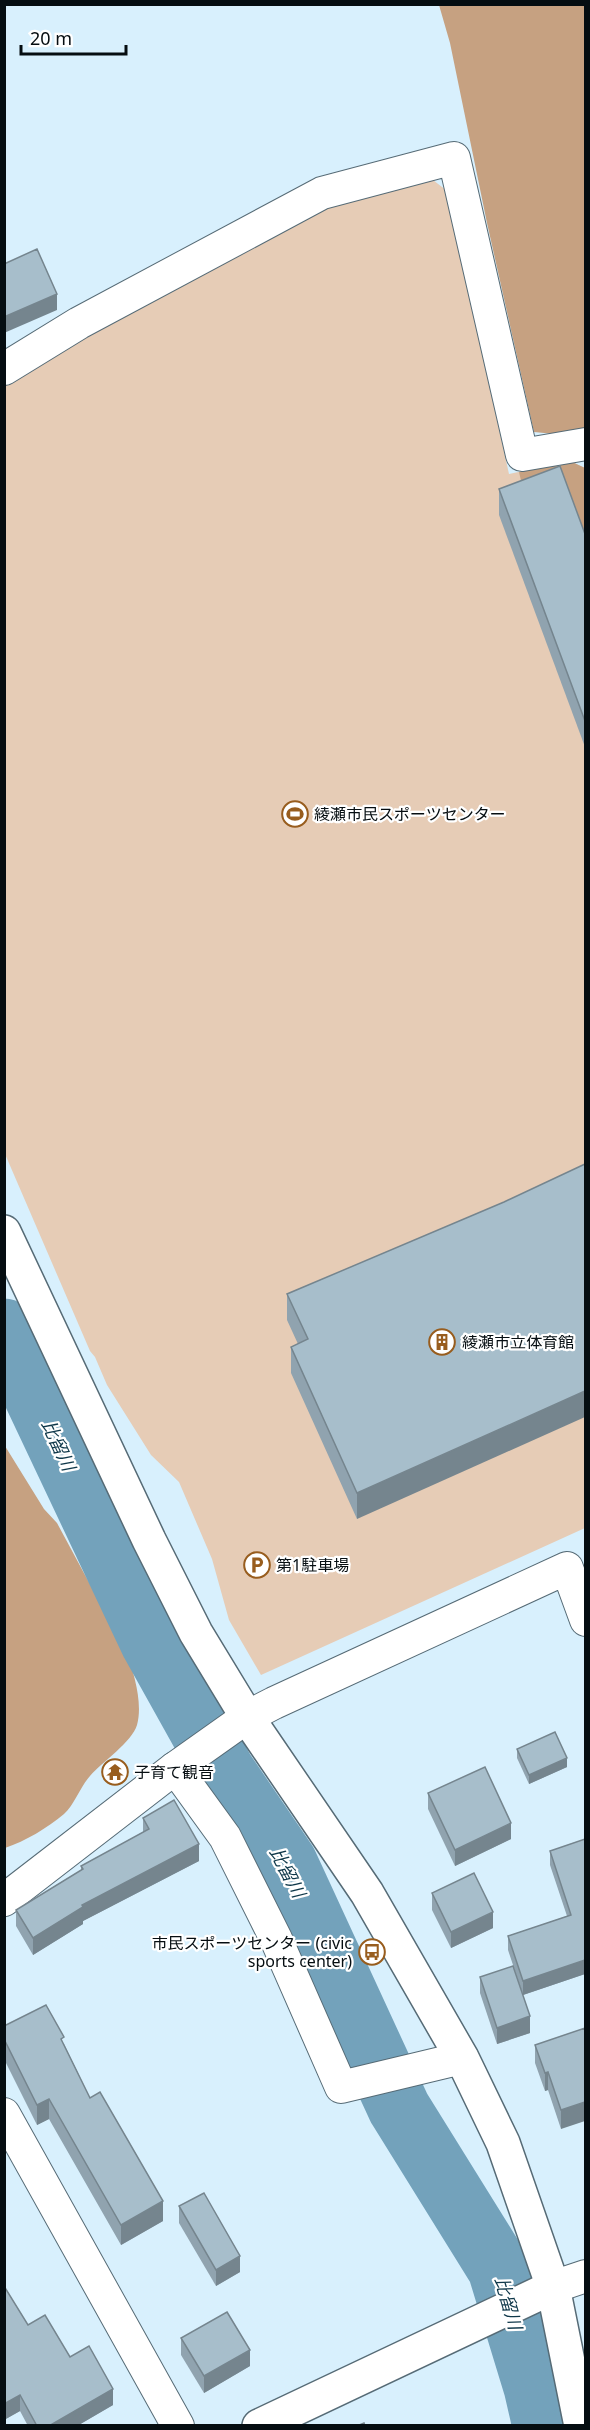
<svg xmlns="http://www.w3.org/2000/svg" width="590" height="2430" font-family="'Noto Sans','Noto Sans JP',sans-serif">
<rect width="100%" height="100%" fill="#d8f0fd"/>
<!-- green -->
<path fill="#e6ccb6" d="M429,177L446,190L509,474L570,461L585,468V1528L261,1675L229,1620L212,1559L179,1482L151,1455L107,1385L95,1357L90,1351L5,1154V386L106,318L327,207Z"/>
<!-- forest -->
<g fill="#c6a181">
<path d="M439,5H585V437L534,432L487,223L450,43Z"/>
<path d="M570,461L585,468V534L526,502L519,472Z"/>
<path d="M5,1446L44,1509L57,1523L127,1653C134,1674 143,1703 137,1725C132,1742 102,1762 90,1776C80,1787 75,1804 64,1814C47,1828 26,1841 5,1848Z"/>
</g>
<g fill="none" stroke-linecap="round" stroke-linejoin="round">
<!-- river -->
<path stroke="#73a2bb" stroke-width="63" d="M4,1330L152,1643L224,1772L286,1863L399,2108L499,2269L535,2387L544,2426"/>
<!-- street casing -->
<g stroke="#566b76" stroke-width="34">
<g id="street">
<path d="M4,369L79,323L322,193L454,158L522,455L586,444"/>
<path d="M175,1768L225,1837L276,1939L341,2087L462,2058"/>
<path d="M4,1900L175,1768L247,1717L274,1703L567,1568L586,1620"/>
<path d="M4,2114L178,2426"/>
<path d="M553,2287L586,2276"/>
</g>
</g>
<!-- secondary casing -->
<g stroke="#566b76" stroke-width="36">
<g id="secondary">
<path d="M4,1232L149,1540L196,1633L247,1717L367,1893L462,2058L503,2143L553,2287L581,2426"/>
<path d="M259,2426L553,2287"/>
</g>
</g>
<!-- street -->
<use href="#street" stroke="#fff" stroke-width="32"/>
<!-- secondary -->
<use href="#secondary" stroke="#fff" stroke-width="33"/>
</g>
<!-- wall -->
<g fill="#90a3af">
<path d="M499,489L585,534V747L499,515Z"/>
<path d="M504,1202L357,1519L291,1373V1347L298,1344L287,1320V1294Z"/>
<path d="M517,1749L567,1767L529,1784L517,1758Z"/>
<path d="M428,1793L511,1839L455,1866L428,1809Z"/>
<path d="M143,1818L199,1861L83,1921V1924L33,1955L16,1926V1910L81,1870V1866L143,1832Z"/>
<path d="M585,1839V1974L523,1995L508,1950V1936L567,1916L550,1865V1851Z"/>
<path d="M432,1893L493,1928L451,1948L432,1910Z"/>
<path d="M480,1977L530,2033L497,2044L480,1993Z"/>
<path d="M4,2026L64,2044L90,2098L163,2221L121,2245L49,2119L37,2125L4,2059Z"/>
<path d="M585,2028L561,2129L548,2090L545,2091L535,2063V2045Z"/>
<path d="M179,2206L240,2272L216,2286L179,2223Z"/>
<path d="M4,2286L28,2325L70,2357L113,2405L77,2426H28L20,2411L4,2420Z"/>
<path d="M181,2338L250,2366L204,2393L181,2355Z"/>
</g>
<!-- shaded-wall -->
<g fill="#75858e">
<path d="M57,294V310L4,333V317Z"/>
<path d="M585,1391V1417L357,1519V1493Z"/>
<path d="M567,1758V1767L529,1784V1775Z"/>
<path d="M511,1823V1839L455,1866V1850Z"/>
<path d="M199,1844V1861L83,1921V1924L33,1955V1938L82,1905Z"/>
<path d="M493,1912V1928L451,1948V1932Z"/>
<path d="M585,1960V1974L523,1995V1981Z"/>
<path d="M530,2016V2033L497,2044V2028Z"/>
<path d="M548,2072V2090L545,2091V2073Z"/>
<path d="M49,2099V2119L37,2125V2105Z"/>
<path d="M585,2102V2121L561,2129V2110Z"/>
<path d="M163,2201V2221L121,2245V2225Z"/>
<path d="M240,2256V2272L216,2286V2270Z"/>
<path d="M250,2350V2366L204,2393V2376Z"/>
<path d="M113,2389V2405L77,2426H49Z"/>
<path d="M20,2395V2411L4,2420V2404Z"/>
</g>
<!-- building -->
<g fill="#a7becb" stroke="#75858e" stroke-width="1.5">
<path d="M37,249L57,294L4,317V264Z"/>
<path d="M560,466L585,534V721L499,489Z"/>
<path d="M585,1164V1391L357,1493L291,1347L308,1339L287,1294L504,1202Z"/>
<path d="M555,1732L567,1758L529,1775L517,1749Z"/>
<path d="M485,1767L511,1823L455,1850L428,1793Z"/>
<path d="M174,1800L199,1844L82,1905L83,1907L33,1938L16,1910L83,1869L81,1866L149,1829L143,1818Z"/>
<path d="M585,1839V1960L523,1981L508,1936L571,1915L550,1851Z"/>
<path d="M474,1873L493,1912L451,1932L432,1893Z"/>
<path d="M513,1966L530,2016L497,2028L480,1977Z"/>
<path d="M46,2005L64,2037L61,2039L90,2098L100,2092L163,2201L121,2225L49,2099L37,2105L4,2039V2026Z"/>
<path d="M585,2028V2102L561,2110L548,2072L545,2073L535,2045Z"/>
<path d="M204,2193L240,2256L216,2270L179,2206Z"/>
<path d="M4,2286L28,2325L45,2315L70,2357L89,2346L113,2389L49,2426H37L20,2395L4,2404Z"/>
<path d="M227,2312L250,2350L204,2376L181,2338Z"/>
<path d="M364,2423L365,2426H357Z"/>
</g>
<!-- icons -->
<defs>
<g id="stadium-ring" transform="scale(1.35)"><circle r="9.5" fill="#fff" stroke="#985d1e" stroke-width="1.5"/><path d="M0-5a6.5 5 0 1 0 0 10a6.5 5 0 1 0 0-10ZM-3.5-1.8h7v3.6h-7Z" fill="#985d1e"/></g>
<g id="building-ring" transform="scale(1.35)"><circle r="9.5" fill="#fff" stroke="#985d1e" stroke-width="1.5"/><path d="M-4-6H4V6H1V3H-1V6H-4ZM-2.5-4.3h1.7v1.8h-1.7ZM.8-4.3h1.7v1.8H.8ZM-2.5-1h1.7V.8h-1.7ZM.8-1h1.7V.8H.8Z" fill="#985d1e"/></g>
<g id="parking-ring" transform="scale(1.35)"><circle r="9.5" fill="#fff" stroke="#985d1e" stroke-width="1.5"/><path d="M-3.5-5.5H1a3.5 3.5 0 0 1 0 7H-1V5.5H-3.5ZM-1-3.4V-.6H.8a1.4 1.4 0 0 0 0-2.8Z" fill="#985d1e"/></g>
<g id="temple-ring" transform="scale(1.35)"><circle r="9.5" fill="#fff" stroke="#985d1e" stroke-width="1.5"/><path d="M0-6L5-2H3V0L6.5 2.5H4V6H1.5V3h-3V6H-4V2.5H-6.5L-3 0V-2H-5Z" fill="#985d1e"/></g>
<g id="bus-ring" transform="scale(1.35)"><circle r="9.5" fill="#fff" stroke="#985d1e" stroke-width="1.5"/><path d="M-5-6H5V4H4V6H2V4H-2V6H-4V4H-5ZM-3.5-4V0h7V-4ZM-3.5 1.2v1.5H-2V1.2ZM2 1.2v1.5H3.5V1.2Z" fill="#985d1e"/></g>
</defs>
<g fill-rule="evenodd">
<use href="#stadium-ring" x="295" y="814"/>
<use href="#building-ring" x="442" y="1342"/>
<use href="#parking-ring" x="257" y="1565"/>
<use href="#temple-ring" x="115" y="1772"/>
<use href="#bus-ring" x="372" y="1952"/>
</g>
<g text-anchor="middle" dominant-baseline="central" stroke-width="4.5" stroke-linejoin="round" paint-order="stroke">
<!-- poi labels -->
<g font-size="16" fill="#050d11" stroke="#fff" text-anchor="start">
<text x="314" y="814">綾瀬市民スポーツセンター</text>
<text x="462" y="1342">綾瀬市立体育館</text>
<text x="276" y="1565">第1駐車場</text>
<text x="134" y="1772">子育て観音</text>
<text x="352" y="1943" text-anchor="end">市民スポーツセンター (civic<tspan x="352" dy="18">sports center)</tspan></text>
</g>
<!-- water labels -->
<g font-size="18" font-style="italic" fill="#0f384a" stroke="#fff">
<text transform="translate(59 1445) rotate(65)">比留川</text>
<text transform="translate(288 1872) rotate(62)">比留川</text>
<text transform="translate(509 2303) rotate(74)">比留川</text>
</g>
</g>
<!-- border -->
<rect width="590" height="2430" fill="none" stroke="#050d11" stroke-width="12"/>
<!-- scale -->
<path d="M21 45v9h105v-9" fill="none" stroke="#050d11" stroke-width="3"/>
<text x="30" y="45" font-size="18" fill="#050d11" stroke="#ffffff" stroke-width="4.5" paint-order="stroke">20 m</text>
</svg>
